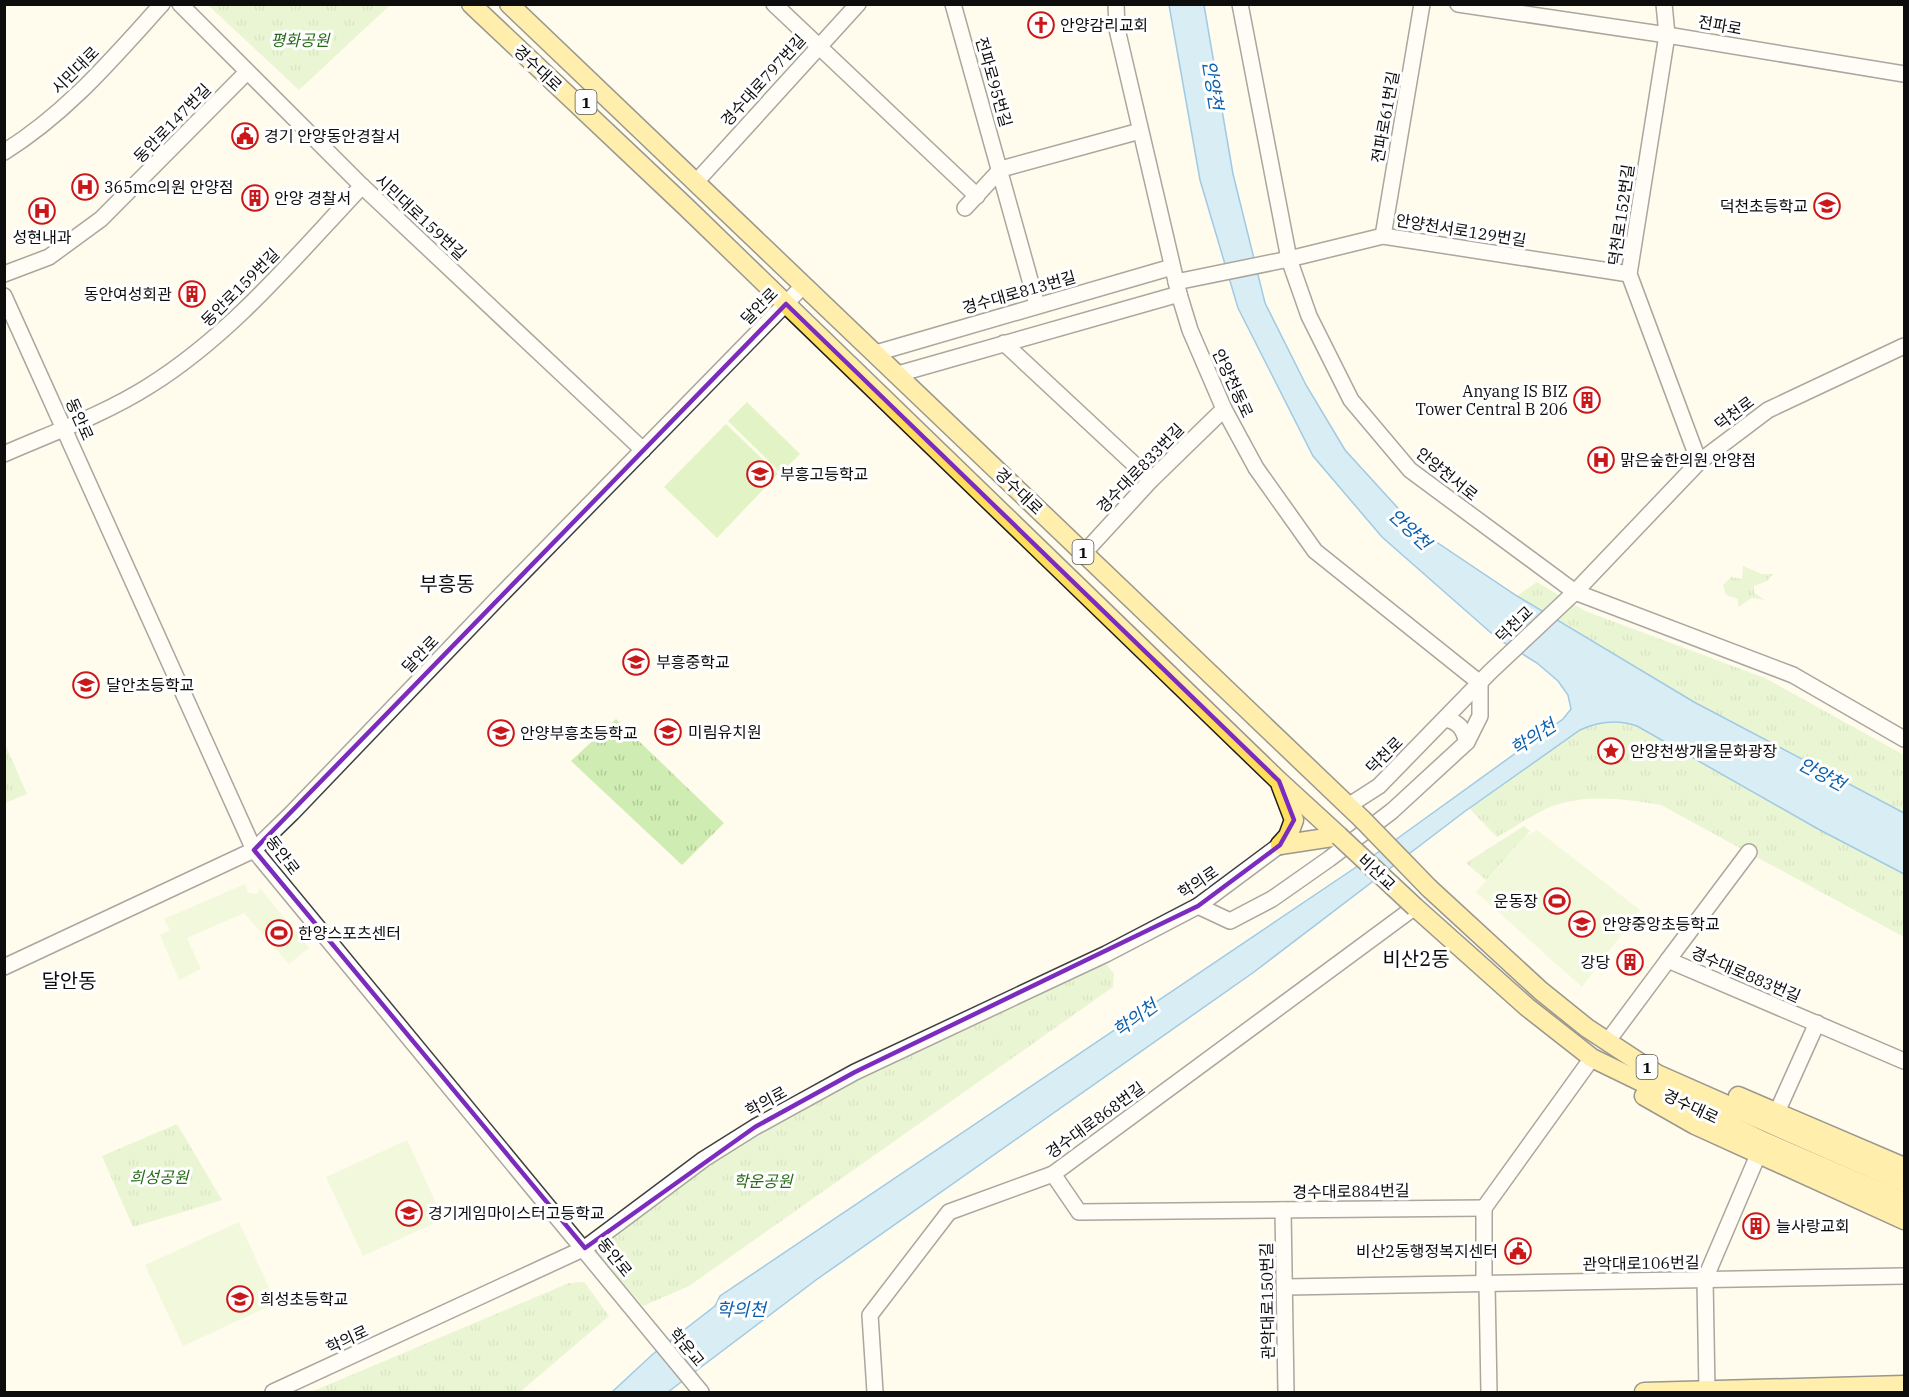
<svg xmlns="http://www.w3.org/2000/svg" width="1909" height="1397" font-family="'IBM Plex Serif','Noto Sans KR',serif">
<defs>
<pattern id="park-tufts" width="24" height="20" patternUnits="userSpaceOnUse" patternTransform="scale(1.5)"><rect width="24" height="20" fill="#cfedb3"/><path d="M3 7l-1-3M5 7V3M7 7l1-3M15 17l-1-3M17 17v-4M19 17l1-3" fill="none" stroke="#b1ca99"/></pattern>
</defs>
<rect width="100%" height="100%" fill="#fffced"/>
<!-- park -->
<g fill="url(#park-tufts)">
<path d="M208,5H390L299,90Z"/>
<path d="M1743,566L1762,574H1773L1767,581L1754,586V593L1765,600L1752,598L1738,607V599L1726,595L1723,585L1731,577L1742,579Z"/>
<path d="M1537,582L1585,611L1765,678L1904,755V813L1694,702L1517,596Z"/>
<path d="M616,719L724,823L682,865L571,761Z"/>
<path d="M1619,721L1637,726L1818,829L1904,874V937L1661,805C1626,799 1585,793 1550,807C1532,815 1515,827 1497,837L1469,808L1580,730L1595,723Z"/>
<path d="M5,744L27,794L5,803H4Z"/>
<path d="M1524,826L1530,831L1486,880L1466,863Z"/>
<path d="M1103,960L1114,974L1113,987L689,1286L643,1306L593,1250L743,1142L857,1075Z"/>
<path d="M177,1124L222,1200L133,1227L102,1156Z"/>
<path d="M584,1282L609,1316L520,1392H311L569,1283Z"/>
</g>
<!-- pitch -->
<g fill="#e2f4c6">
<path d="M747,402L800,454L781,473L728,421Z"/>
<path d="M726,424L778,474L717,538L664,487Z"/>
<path d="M1537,830L1640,910L1582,987L1476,892L1525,837Z"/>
<path d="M245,884L248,893L257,894L260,888L309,948L289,964L244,913L187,938L201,969L179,980L160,935L170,930L164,919Z"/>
<path d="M407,1140L443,1219L363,1256L326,1177Z"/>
<path d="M239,1222L276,1303L183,1346L145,1265Z"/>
</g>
<!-- water -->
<path fill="#acdbfc" stroke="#2d8eda" stroke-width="1.5" d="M1169,5H1204L1233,174L1265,303L1306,385L1345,450L1417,529L1517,596L1694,702L1904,813V874L1818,829L1637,726C1617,719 1599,721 1580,730L1464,812L1254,972L816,1280L668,1392H612L653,1354L715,1306L720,1296L1380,851L1563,719L1571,709L1568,695L1558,681L1537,663L1498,639L1382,537L1313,456L1238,308L1200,180Z"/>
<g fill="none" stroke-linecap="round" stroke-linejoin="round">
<!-- minor casing -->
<g stroke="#404040" stroke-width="18">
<g id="minor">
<path d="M180,4L362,186L643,450"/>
<path d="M774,4L977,196"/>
<path d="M953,4L1037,305"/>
<path d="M1116,4L1117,29L1179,294L1190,330L1224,409L1256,468L1315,551L1480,683V716L1467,742L1392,811L1329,859L1272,899L1230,921L1198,906"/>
<path d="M1240,4L1289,259L1309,316L1351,400L1410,470L1575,592L1793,675L1904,739"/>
<path d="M1458,4L1667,35L1904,74"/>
<path d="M1664,4L1667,35L1629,274L1699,462"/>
<path d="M4,152C67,113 113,58 162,4"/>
<path d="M696,182L858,4"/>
<path d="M965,208L1001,169L1140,131"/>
<path d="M1383,236L1422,4"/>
<path d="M4,274L49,257L101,219L246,73"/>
<path d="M1176,282L1289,259L1383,236L1629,274"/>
<path d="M4,296L254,850L701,1392"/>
<path d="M1004,343L1151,480"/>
<path d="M876,353L1172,267"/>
<path d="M898,374L1179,294"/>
<path d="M4,454C52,433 105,414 149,386C232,334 295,257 362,186"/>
<path d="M1084,553L1151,480L1224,409"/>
<path d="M1445,719C1459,722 1463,728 1467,742"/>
<path d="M1348,806L1379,786L1490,672L1575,592L1699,462L1768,410L1904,346"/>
<path d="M1668,960L1749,852"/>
<path d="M4,967L254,850L292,813L498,598L804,285"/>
<path d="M1607,1042L1668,960L1904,1061"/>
<path d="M1777,1112L1817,1023"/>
<path d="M1053,1174L1079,1212L1484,1208"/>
<path d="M1484,1208L1592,1058"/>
<path d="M1283,1210L1286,1392"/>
<path d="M1484,1285V1208"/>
<path d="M1487,1285L1489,1392"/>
<path d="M1286,1287L1904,1276"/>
<path d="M273,1392L585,1248L704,1159L755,1127L855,1072L1106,954L1198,906L1280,845"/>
<path d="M875,1392L870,1315L949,1212L1053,1174L1415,907"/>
<path d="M1707,1392L1705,1279L1758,1155"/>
</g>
</g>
<!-- major casing -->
<g stroke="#1e1e1e" stroke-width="21">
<g id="major">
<path d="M471,4L685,206L1279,781L1339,836"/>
<path d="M509,4L1362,819"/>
<path d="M1280,845L1288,836L1294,820L1281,786"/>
<path d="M1280,845L1339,836"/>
<path d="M1429,888L1541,991L1587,1028L1657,1074L1904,1183"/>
<path d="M1415,907L1527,1007L1592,1058L1763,1141L1904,1202"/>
<path d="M1644,1096L1695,1125L1904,1220"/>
<path d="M1738,1096L1904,1167"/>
<path d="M1644,1392L1904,1385"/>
</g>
</g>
<!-- minor -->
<use href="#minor" stroke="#fff" stroke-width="15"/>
<!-- major -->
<use href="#major" stroke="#ffde5d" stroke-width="18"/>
<!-- major-bridge casing -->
<g stroke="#1e1e1e" stroke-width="21" stroke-linecap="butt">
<g id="major-bridge">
<path d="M1362,819L1429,888"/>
<path d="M1339,836L1415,907"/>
</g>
</g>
<!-- major-bridge -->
<use href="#major-bridge" stroke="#ffde5d" stroke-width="18"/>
</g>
<!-- marked area -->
<path d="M0 0H1909V1397H0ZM786,304L1279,781L1294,820L1280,845L1198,906L855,1072L755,1127L585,1248L254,850Z" fill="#fffced" fill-opacity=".55" fill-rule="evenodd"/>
<path fill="none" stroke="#7b2cbf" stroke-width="4.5" stroke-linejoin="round" d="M786,304L1279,781L1294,820L1280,845L1198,906L855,1072L755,1127L585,1248L254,850Z"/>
<!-- icons -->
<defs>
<g id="church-ring" transform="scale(1.35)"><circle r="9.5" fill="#fff" stroke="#ca181a" stroke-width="1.5"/><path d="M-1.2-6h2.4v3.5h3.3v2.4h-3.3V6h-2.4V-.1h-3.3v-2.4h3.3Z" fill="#ca181a"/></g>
<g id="civic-ring" transform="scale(1.35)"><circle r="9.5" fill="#fff" stroke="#ca181a" stroke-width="1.5"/><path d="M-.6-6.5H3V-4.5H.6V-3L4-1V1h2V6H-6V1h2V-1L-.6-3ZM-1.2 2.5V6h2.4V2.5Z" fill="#ca181a"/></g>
<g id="hospital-ring" transform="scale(1.35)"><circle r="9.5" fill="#fff" stroke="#ca181a" stroke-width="1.5"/><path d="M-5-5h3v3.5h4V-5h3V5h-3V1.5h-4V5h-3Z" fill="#ca181a"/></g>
<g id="building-ring" transform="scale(1.35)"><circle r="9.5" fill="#fff" stroke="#ca181a" stroke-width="1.5"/><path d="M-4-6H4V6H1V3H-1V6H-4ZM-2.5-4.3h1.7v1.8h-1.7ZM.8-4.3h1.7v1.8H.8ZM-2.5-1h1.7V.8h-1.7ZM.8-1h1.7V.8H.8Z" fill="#ca181a"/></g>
<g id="school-ring" transform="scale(1.35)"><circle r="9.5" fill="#fff" stroke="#ca181a" stroke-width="1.5"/><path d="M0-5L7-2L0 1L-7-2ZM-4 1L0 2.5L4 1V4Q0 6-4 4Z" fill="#ca181a"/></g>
<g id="sight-ring" transform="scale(1.35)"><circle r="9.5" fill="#fff" stroke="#ca181a" stroke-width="1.5"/><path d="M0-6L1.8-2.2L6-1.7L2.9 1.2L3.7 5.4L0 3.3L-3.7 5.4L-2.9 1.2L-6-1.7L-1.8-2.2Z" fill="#ca181a"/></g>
<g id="stadium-ring" transform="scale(1.35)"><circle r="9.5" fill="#fff" stroke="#ca181a" stroke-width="1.5"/><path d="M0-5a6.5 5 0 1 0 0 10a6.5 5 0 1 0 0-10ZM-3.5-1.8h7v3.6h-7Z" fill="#ca181a"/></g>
</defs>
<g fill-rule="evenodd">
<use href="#church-ring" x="1041" y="25"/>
<use href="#civic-ring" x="245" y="136"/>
<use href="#hospital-ring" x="85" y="187"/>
<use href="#building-ring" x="255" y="198"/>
<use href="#school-ring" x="1827" y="206"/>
<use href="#hospital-ring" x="42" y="211"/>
<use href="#building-ring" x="192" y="294"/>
<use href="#building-ring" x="1587" y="400"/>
<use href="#hospital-ring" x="1601" y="460"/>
<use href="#school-ring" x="760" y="474"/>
<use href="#school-ring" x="636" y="662"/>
<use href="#school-ring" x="86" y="685"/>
<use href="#school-ring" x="668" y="732"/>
<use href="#school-ring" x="501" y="733"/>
<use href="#sight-ring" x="1611" y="751"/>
<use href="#stadium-ring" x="1557" y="901"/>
<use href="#school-ring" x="1582" y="924"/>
<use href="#stadium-ring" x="279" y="933"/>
<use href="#building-ring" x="1630" y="962"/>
<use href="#school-ring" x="409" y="1213"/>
<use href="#building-ring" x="1756" y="1226"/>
<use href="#civic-ring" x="1518" y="1251"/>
<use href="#school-ring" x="240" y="1299"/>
</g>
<g text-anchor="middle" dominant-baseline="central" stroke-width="6" stroke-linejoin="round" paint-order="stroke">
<!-- shield labels -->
<g fill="#fff" stroke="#565656" stroke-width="1.5">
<rect x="575.5" y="90" width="21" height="24" rx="4.5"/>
<rect x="1072.5" y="540" width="21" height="24" rx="4.5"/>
<rect x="1636.5" y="1055" width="21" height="24" rx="4.5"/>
</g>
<g font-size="15" font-weight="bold" fill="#0d0d0d">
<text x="586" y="102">1</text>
<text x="1083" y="552">1</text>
<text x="1647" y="1067">1</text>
</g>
<!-- poi labels -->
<g font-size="16" fill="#0d0d0d" stroke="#fff" text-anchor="start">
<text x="1060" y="25">안양감리교회</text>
<text x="264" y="136">경기 안양동안경찰서</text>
<text x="104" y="187">365mc의원 안양점</text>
<text x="274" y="198">안양 경찰서</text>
<text x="1808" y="206" text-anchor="end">덕천초등학교</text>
<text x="42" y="237" text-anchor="middle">성현내과</text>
<text x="172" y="294" text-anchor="end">동안여성회관</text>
<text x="1568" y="391" text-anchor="end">Anyang IS BIZ<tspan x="1568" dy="18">Tower Central B 206</tspan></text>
<text x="1620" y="460">맑은숲한의원 안양점</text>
<text x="780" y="474">부흥고등학교</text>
<text x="656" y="662">부흥중학교</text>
<text x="106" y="685">달안초등학교</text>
<text x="688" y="732">미림유치원</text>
<text x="520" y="733">안양부흥초등학교</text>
<text x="1630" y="751">안양천쌍개울문화광장</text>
<text x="1538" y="901" text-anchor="end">운동장</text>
<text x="1602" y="924">안양중앙초등학교</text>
<text x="298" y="933">한양스포츠센터</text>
<text x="1610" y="962" text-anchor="end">강당</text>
<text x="428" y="1213">경기게임마이스터고등학교</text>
<text x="1776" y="1226">늘사랑교회</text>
<text x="1498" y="1251" text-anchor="end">비산2동행정복지센터</text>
<text x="260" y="1299">희성초등학교</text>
</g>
<!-- street labels -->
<g font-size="16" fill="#0d0d0d" stroke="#fff">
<text transform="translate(1720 25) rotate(10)">전파로</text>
<text transform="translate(538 68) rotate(43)">경수대로</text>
<text transform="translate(75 70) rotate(-45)">시민대로</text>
<text transform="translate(763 80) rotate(-48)">경수대로797번길</text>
<text transform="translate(994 82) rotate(74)">전파로95번길</text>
<text transform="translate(1385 117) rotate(-80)">전파로61번길</text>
<text transform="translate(172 123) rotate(-46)">동안로147번길</text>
<text transform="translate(1621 215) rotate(-82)">덕천로152번길</text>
<text transform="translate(421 217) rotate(43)">시민대로159번길</text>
<text transform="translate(1461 230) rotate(9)">안양천서로129번길</text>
<text transform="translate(240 287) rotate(-45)">동안로159번길</text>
<text transform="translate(1019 292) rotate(-16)">경수대로813번길</text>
<text transform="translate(759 306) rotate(-45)">달안로</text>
<text transform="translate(1233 383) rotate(65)">안양천동로</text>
<text transform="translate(1734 413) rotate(-37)">덕천로</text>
<text transform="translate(80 419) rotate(66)">동안로</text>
<text transform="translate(1140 468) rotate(-46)">경수대로833번길</text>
<text transform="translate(1447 474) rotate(39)">안양천서로</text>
<text transform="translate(1019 491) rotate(44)">경수대로</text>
<text transform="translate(1514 624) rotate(-44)">덕천교</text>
<text transform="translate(420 654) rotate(-46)">달안로</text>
<text transform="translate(1384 755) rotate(-45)">덕천로</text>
<text transform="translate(283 855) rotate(53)">동안로</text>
<text transform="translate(1377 872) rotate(43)">비산교</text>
<text transform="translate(1198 882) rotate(-34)">학의로</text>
<text transform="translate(1746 974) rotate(23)">경수대로883번길</text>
<text transform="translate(766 1101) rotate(-29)">학의로</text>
<text transform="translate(1691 1106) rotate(25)">경수대로</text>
<text transform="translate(1095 1120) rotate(-36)">경수대로868번길</text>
<text transform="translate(1351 1191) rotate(-1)">경수대로884번길</text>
<text transform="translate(615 1257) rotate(51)">동안로</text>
<text transform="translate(1641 1263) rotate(-1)">관악대로106번길</text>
<text transform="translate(1267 1301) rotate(-91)">관악대로150번길</text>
<text transform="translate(347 1339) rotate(-25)">학의로</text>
<text transform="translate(687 1347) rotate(50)">학운교</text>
</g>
<!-- park labels -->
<g font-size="16" font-style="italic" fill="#266b17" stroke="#fff">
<text x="300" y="40">평화공원</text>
<text x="159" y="1177">희성공원</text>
<text x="763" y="1181">학운공원</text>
</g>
<!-- water labels -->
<g font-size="18" font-style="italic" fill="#0b5fab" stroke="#fff">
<text transform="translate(1213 85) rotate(81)">안양천</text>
<text transform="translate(1410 529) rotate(43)">안양천</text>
<text transform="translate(1533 737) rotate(-33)">학의천</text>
<text transform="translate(1822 774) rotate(28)">안양천</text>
<text transform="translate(1135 1018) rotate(-36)">학의천</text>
<text x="741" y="1309">학의천</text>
</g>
<!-- quarter labels -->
<g font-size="20" fill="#0d0d0d" stroke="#fff">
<text x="447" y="583">부흥동</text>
<text x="1416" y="958">비산2동</text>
<text x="69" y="980">달안동</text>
</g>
</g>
<!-- border -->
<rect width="1909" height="1397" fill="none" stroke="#0d0d0d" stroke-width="12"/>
</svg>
